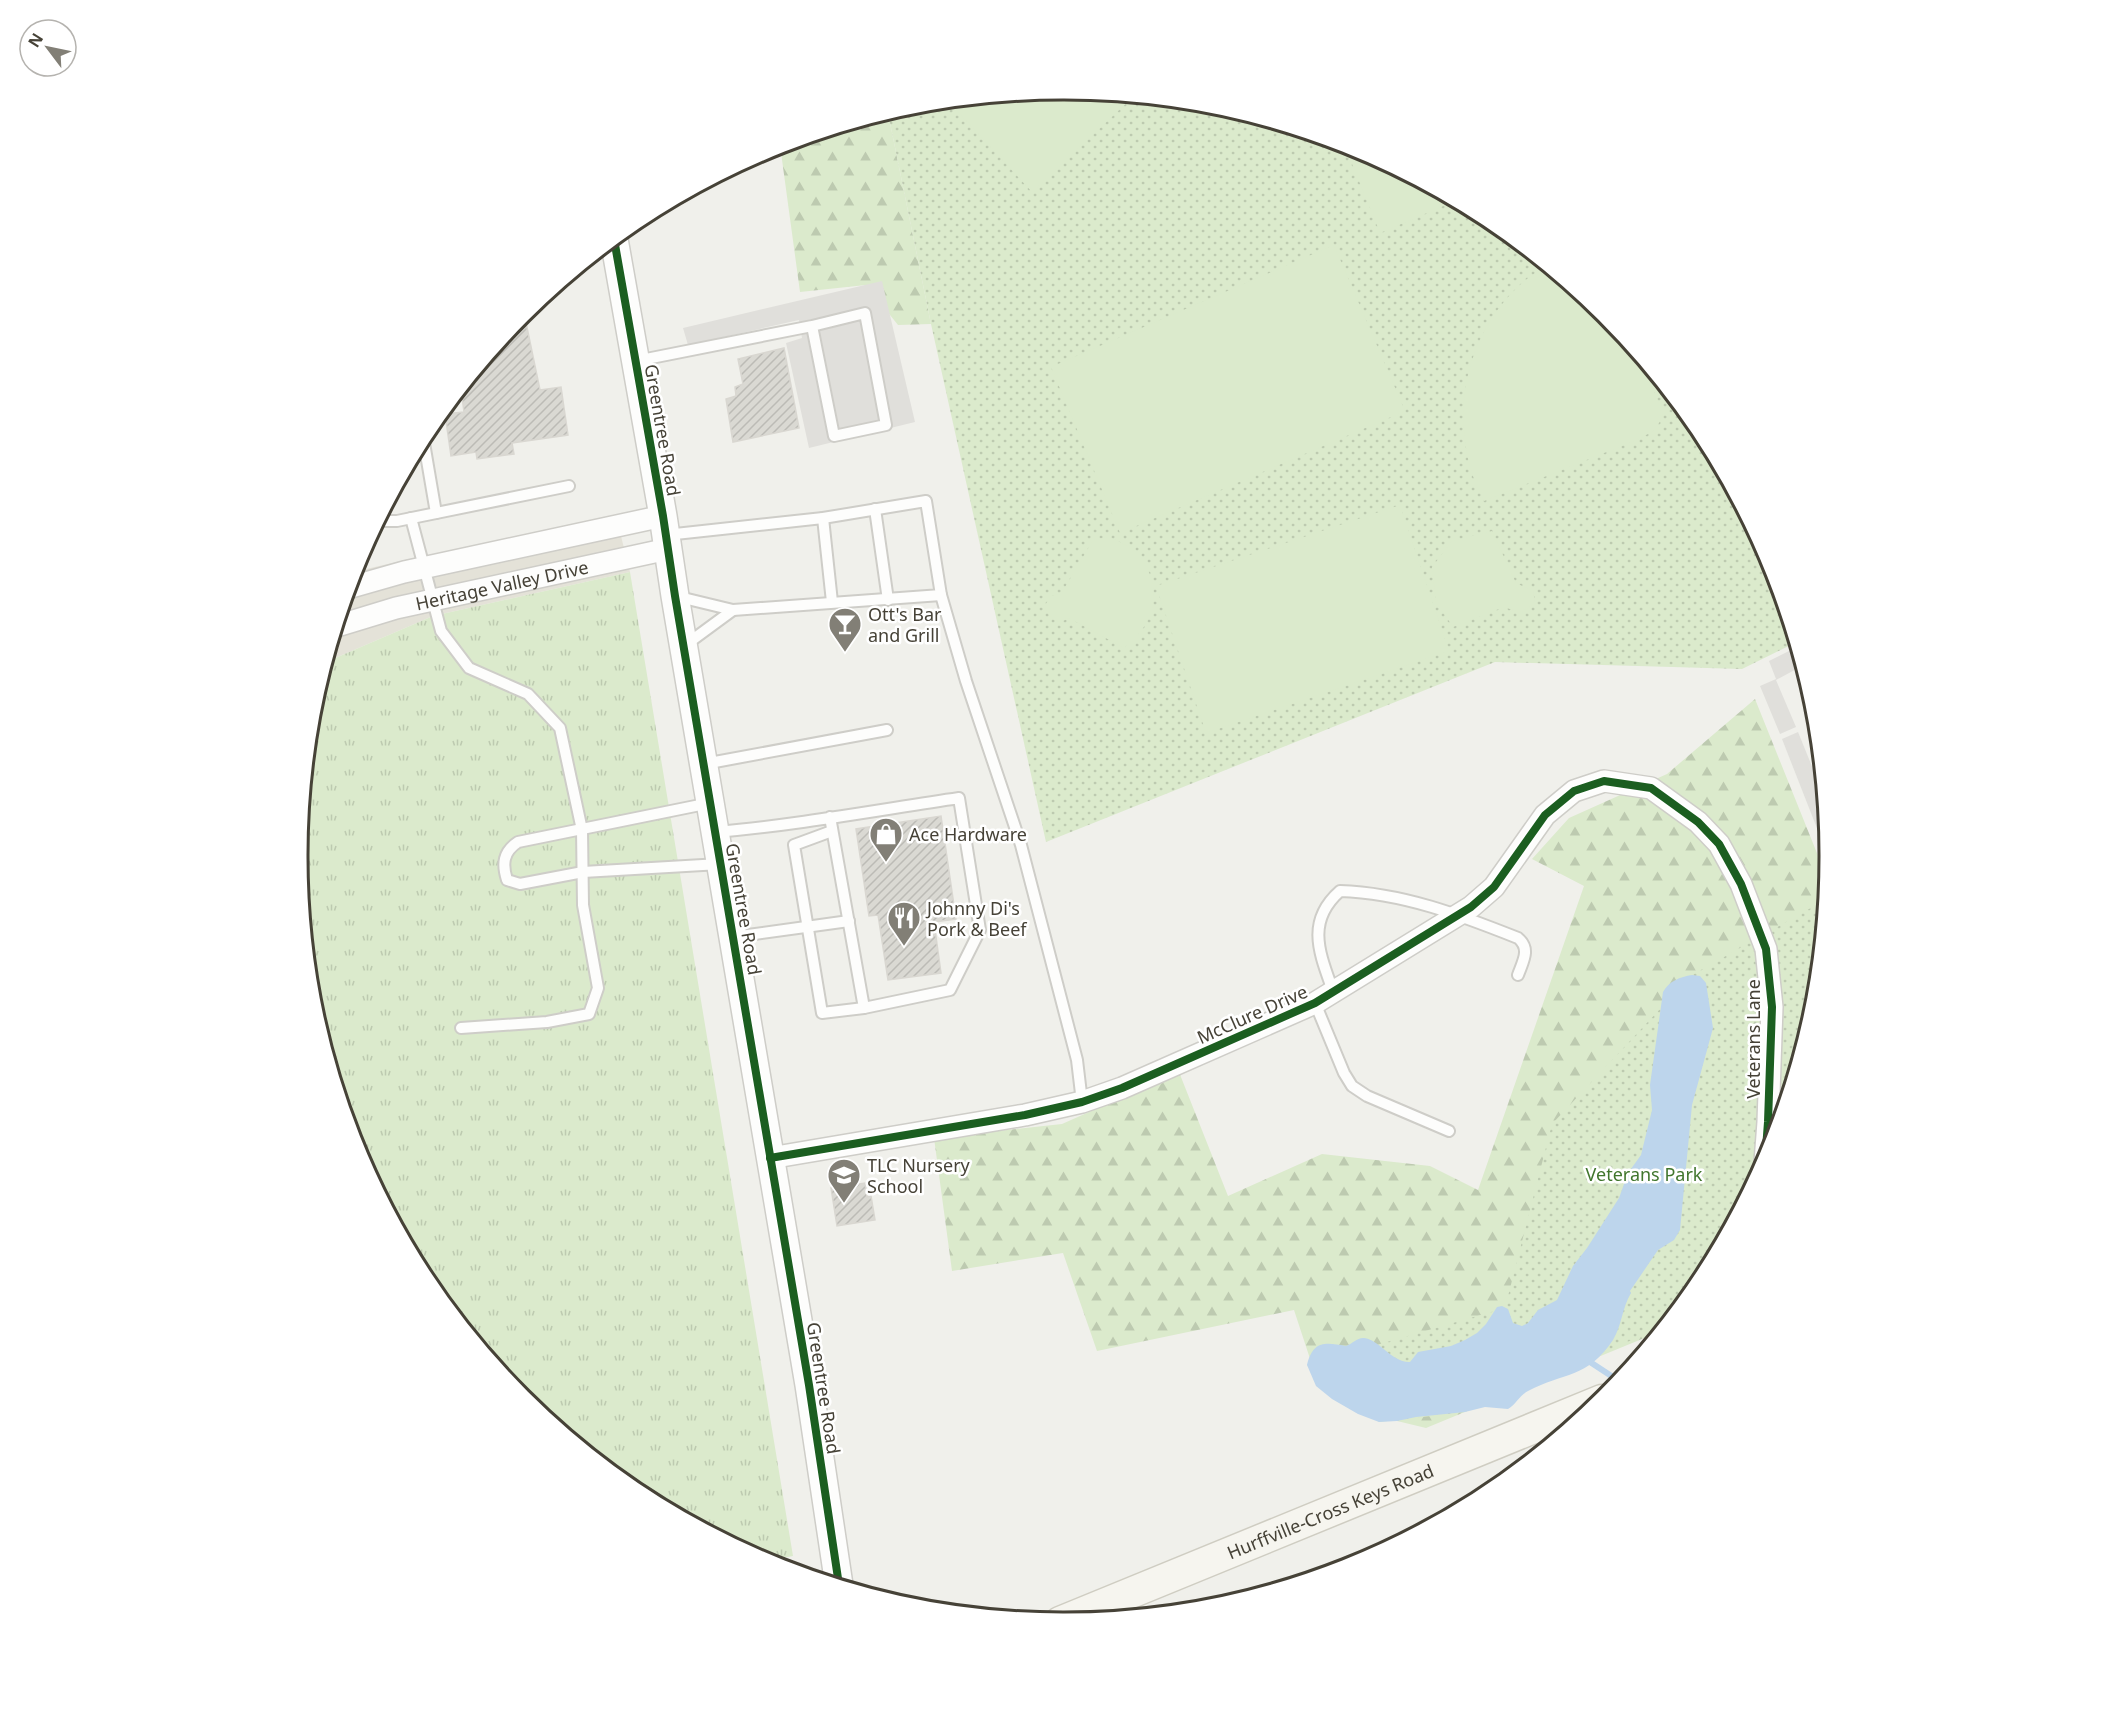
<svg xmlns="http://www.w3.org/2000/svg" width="2127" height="1712" font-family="'Noto Sans',sans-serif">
<defs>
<pattern id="grass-tufts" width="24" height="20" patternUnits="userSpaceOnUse" patternTransform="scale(1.5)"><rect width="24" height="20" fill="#dbeacc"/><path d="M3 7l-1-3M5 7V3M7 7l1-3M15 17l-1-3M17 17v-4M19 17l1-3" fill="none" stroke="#bdcab0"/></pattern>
<pattern id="forest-firs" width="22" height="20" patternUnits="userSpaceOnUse" patternTransform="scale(1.5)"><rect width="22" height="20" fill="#dbeacc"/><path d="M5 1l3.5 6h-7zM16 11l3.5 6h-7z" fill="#bdcab0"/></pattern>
<pattern id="park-dots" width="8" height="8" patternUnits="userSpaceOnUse" patternTransform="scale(1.5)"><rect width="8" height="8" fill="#dbeacc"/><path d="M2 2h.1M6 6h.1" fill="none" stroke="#bdcab0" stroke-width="1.8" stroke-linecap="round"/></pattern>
<pattern id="building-hatch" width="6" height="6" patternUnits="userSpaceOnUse" patternTransform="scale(1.5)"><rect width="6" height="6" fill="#dad9d3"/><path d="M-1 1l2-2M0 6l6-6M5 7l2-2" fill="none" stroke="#bcbbb6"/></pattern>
</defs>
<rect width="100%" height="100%" fill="#f0f0eb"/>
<!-- residential -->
<path fill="#e4e2d8" d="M616,516L630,572L433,616L326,662L352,575L362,570L405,560Z"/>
<!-- grass -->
<path fill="url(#grass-tufts)" d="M630,572L793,1556L766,1561L638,1493L522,1397L426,1281L356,1149L342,1103L334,1065L329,1062L312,1005L298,856L312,706L326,662L433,616Z"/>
<!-- forest -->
<g fill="url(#forest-firs)">
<path d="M888,113L931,324L898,325L866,285L800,292L780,145Z"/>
<path d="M1755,699L1827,878L1816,991L1673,1315L1659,1332L1426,1428L1397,1421L1317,1380L1294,1310L1097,1351L1063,1253L952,1271L934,1138L1062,1124L1179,1072L1228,1196L1322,1154L1430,1166L1478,1190L1584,886L1532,859L1569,818L1667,774Z"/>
</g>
<!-- park -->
<g fill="url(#park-dots)">
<path d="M1064,90L1213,105L1357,148L1489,219L1605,315L1701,431L1771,563L1795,643L1742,669L1495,662L1046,842L931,324L888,113L914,105Z"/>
<path d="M1825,900L1815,1006L1771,1149L1700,1282L1664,1326L1465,1412L1379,1422L1307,1365L1505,1308L1552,1124L1692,975Z"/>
</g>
<!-- garden -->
<g fill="#dbeacc">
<path d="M1064,90L1133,97L1032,192L948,101Z"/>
<path d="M1344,144L1357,148L1455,201L1380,233Z"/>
<path d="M1334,245L1405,411L1120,533L1051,367Z"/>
<path d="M1546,266L1605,315L1643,360L1663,416L1655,430L1639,439L1484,501C1479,490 1473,478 1470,467C1452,399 1471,328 1523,282C1530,276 1539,271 1546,266Z"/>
<path d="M1400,505L1449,651L1206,733L1156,586Z"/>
<path d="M1492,531L1516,583L1533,591L1535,602L1521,613L1504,607L1453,627L1436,602L1432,567L1452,541Z"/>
<path d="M1108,537C1162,554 1169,616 1124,648L1069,618C1056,626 1048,618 1045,605L1051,596L1061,594L1093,540Z"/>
</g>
<!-- parking -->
<g fill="#e0dfdb">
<path d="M882,281L915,422L809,448L786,343L802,338L799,320L688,345L683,328Z"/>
<path d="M1797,647L1802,666L1776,680L1796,727L1780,734L1760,686L1776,679L1769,661Z"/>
<path d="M1798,732L1824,796L1829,859L1782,739Z"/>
</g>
<!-- water -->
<path fill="#bdd5ec" d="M1692,975L1700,976L1706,983L1713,1028L1692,1105L1680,1230L1674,1240L1658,1250L1630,1291L1631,1293C1622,1308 1622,1325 1613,1340C1587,1379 1564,1372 1528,1391C1520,1395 1516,1404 1508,1409L1485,1407L1465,1412L1416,1417L1397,1421L1379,1422L1358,1414L1332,1399L1316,1386L1307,1365C1313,1341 1324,1342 1346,1346C1352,1344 1357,1338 1363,1338C1378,1338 1392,1363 1410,1362L1418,1352L1451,1346L1465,1340L1477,1333L1486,1324L1497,1307L1502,1306L1508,1309L1513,1323L1522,1326L1528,1323L1538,1310L1557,1300L1573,1266L1587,1248L1619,1198L1628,1173L1641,1155L1652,1110L1650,1085L1663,992C1669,981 1680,977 1692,975Z"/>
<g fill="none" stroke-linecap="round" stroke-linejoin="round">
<!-- stream -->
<path stroke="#bdd5ec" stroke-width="6" d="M1587,1360L1619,1381"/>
</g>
<!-- building -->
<g fill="url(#building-hatch)" stroke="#d9d7d1" stroke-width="1.5">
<path d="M524,313L540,390L561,387L568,435L512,443L514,454L477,459L476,452L451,456L445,414L464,412L461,389Z"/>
<path d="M784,348L799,428L733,442L726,399L736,396L735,387L743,384L738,359Z"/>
<path d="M941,816L956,919L934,922L941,973L888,980L878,915L869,916L856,829Z"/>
<path d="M865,1183L867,1197L871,1196L875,1220L837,1226L831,1188Z"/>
</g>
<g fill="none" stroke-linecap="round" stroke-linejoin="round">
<!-- service casing -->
<g stroke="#cecdc8" stroke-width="14">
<g id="service">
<path d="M636,361L812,326L865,313L886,425L834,436L812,326"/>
<path d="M423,437L436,513"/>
<path d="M875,509L888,600"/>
<path d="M411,518L441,631L469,668L528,694L560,728L582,830L583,905L598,988L589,1014L547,1022L461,1028"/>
<path d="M823,518L832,602"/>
<path d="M378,521H397L569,486"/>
<path d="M666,535L823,518L926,501L941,595L733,610"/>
<path d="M941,595L966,681L1021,845L1077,1060L1082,1102"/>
<path d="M675,596L733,610L684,646"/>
<path d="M704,764L887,730"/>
<path d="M710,803L518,842C503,852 502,864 507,880L520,884L583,872L720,864"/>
<path d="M832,831L794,845L822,1013L864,1008"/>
<path d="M716,832C797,825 878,810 959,798L980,930L950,990L864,1008L830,817"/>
<path d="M733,937L849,921"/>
<path d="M1333,991C1320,954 1305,922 1340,891C1403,893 1460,915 1518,938C1531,949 1523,961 1518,975"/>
<path d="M1315,1003L1344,1073L1352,1086L1367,1096L1449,1131"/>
</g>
</g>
<!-- minor casing -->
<g stroke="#cecdc8" stroke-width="24">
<g id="minor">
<path d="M348,588L404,572L663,516"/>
<path id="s1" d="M337,626L396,608L668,549"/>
<path d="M770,1158L1025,1115L1082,1102L1122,1088L1315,1003L1471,907L1494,887L1545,815L1574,791L1604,781L1651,788L1698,822L1719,844L1741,884L1766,949L1772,1007L1768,1122L1765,1162"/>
</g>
</g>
<!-- tertiary casing -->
<g stroke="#cecdc8" stroke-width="30">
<path id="tertiary" d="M614,239L663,516L675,596L809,1385L839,1585"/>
</g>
<!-- secondary casing -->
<g stroke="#cfcdc2" stroke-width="33">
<g id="secondary">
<path id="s2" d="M1060,1622L1602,1400"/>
</g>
</g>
<!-- service -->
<use href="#service" stroke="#fdfdfc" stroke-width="10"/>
<!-- minor -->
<use href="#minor" stroke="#fdfdfc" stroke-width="21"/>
<!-- tertiary -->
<use href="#tertiary" stroke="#fdfdfc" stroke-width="27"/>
<!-- secondary -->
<use href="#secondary" stroke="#f6f5ef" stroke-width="30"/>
<!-- cycleway casing -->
<g stroke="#fff" stroke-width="11">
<g id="cycleway">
<path d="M614,239L663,516L675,596L809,1385L839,1585"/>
<path d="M770,1158L1025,1115L1082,1102L1122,1088L1315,1003L1471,907L1494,887L1545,815L1574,791L1604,781L1651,788L1698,822L1719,844L1741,884L1766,949L1772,1007L1768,1122L1765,1162"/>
</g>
</g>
<!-- cycleway -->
<use href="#cycleway" stroke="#1b5e20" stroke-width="8"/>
</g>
<!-- icons -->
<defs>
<g id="bar-pin" transform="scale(1.725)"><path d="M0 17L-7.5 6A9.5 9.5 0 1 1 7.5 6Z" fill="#827f76" stroke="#fff"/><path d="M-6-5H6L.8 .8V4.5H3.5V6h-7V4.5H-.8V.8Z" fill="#fff"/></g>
<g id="shop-pin" transform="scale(1.725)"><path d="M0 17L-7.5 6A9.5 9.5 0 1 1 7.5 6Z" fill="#827f76" stroke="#fff"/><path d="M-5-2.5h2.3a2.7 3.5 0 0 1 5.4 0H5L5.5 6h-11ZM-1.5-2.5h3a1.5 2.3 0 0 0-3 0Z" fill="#fff"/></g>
<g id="restaurant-pin" transform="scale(1.725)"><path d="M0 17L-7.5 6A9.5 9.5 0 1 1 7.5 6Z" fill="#827f76" stroke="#fff"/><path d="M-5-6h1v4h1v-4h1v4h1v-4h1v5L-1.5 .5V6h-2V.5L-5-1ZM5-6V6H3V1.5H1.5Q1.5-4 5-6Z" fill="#fff"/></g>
<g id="school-pin" transform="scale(1.725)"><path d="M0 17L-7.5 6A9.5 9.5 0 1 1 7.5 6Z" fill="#827f76" stroke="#fff"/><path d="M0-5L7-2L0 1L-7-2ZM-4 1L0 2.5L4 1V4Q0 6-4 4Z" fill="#fff"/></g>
</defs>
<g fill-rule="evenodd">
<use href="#bar-pin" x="845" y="624"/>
<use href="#shop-pin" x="886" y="834"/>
<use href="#restaurant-pin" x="904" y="918"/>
<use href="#school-pin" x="844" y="1175"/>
</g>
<g text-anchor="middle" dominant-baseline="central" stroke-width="5" stroke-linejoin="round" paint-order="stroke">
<!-- street labels -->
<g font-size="18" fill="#464237" stroke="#fff">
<text transform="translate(663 430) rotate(80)">Greentree Road</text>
<text stroke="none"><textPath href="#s1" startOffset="170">Heritage Valley Drive</textPath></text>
<text transform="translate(744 909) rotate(80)">Greentree Road</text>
<text transform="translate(1252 1014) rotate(-24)">McClure Drive</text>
<text transform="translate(1753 1039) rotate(-90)">Veterans Lane</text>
<text transform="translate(824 1388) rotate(81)">Greentree Road</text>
<text stroke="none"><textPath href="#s2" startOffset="292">Hurffville-Cross Keys Road</textPath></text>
</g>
<!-- poi labels -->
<g font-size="18" fill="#464237" stroke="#fff" text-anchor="start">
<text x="868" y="614">Ott's Bar<tspan x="868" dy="21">and Grill</tspan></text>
<text x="909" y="834">Ace Hardware</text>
<text x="927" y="908">Johnny Di's<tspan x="927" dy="21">Pork &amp; Beef</tspan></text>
<text x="867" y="1165">TLC Nursery<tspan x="867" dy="21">School</tspan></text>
</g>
<!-- park labels -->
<g font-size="18" fill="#41762d" stroke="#fff">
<text x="1644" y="1174">Veterans Park</text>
</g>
</g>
<!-- crop -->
<path d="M0 0H2127V1712H0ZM1063 100H1064A755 755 0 0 1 1819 855V857A755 755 0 0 1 1064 1612H1063A755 755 0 0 1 308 857V855A755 755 0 0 1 1063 100Z" fill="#fff" fill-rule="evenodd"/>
<path fill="none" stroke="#464237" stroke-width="3" d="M1063 100H1064A755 755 0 0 1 1819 855V857A755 755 0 0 1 1064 1612H1063A755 755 0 0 1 308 857V855A755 755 0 0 1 1063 100Z"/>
<!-- north arrow -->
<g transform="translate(48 48) rotate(302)"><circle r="28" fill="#ffffff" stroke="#b5b3af" stroke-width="1.5"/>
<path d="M0-4.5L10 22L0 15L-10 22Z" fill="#827f76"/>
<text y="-9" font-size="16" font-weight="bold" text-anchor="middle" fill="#464237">N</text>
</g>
</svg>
